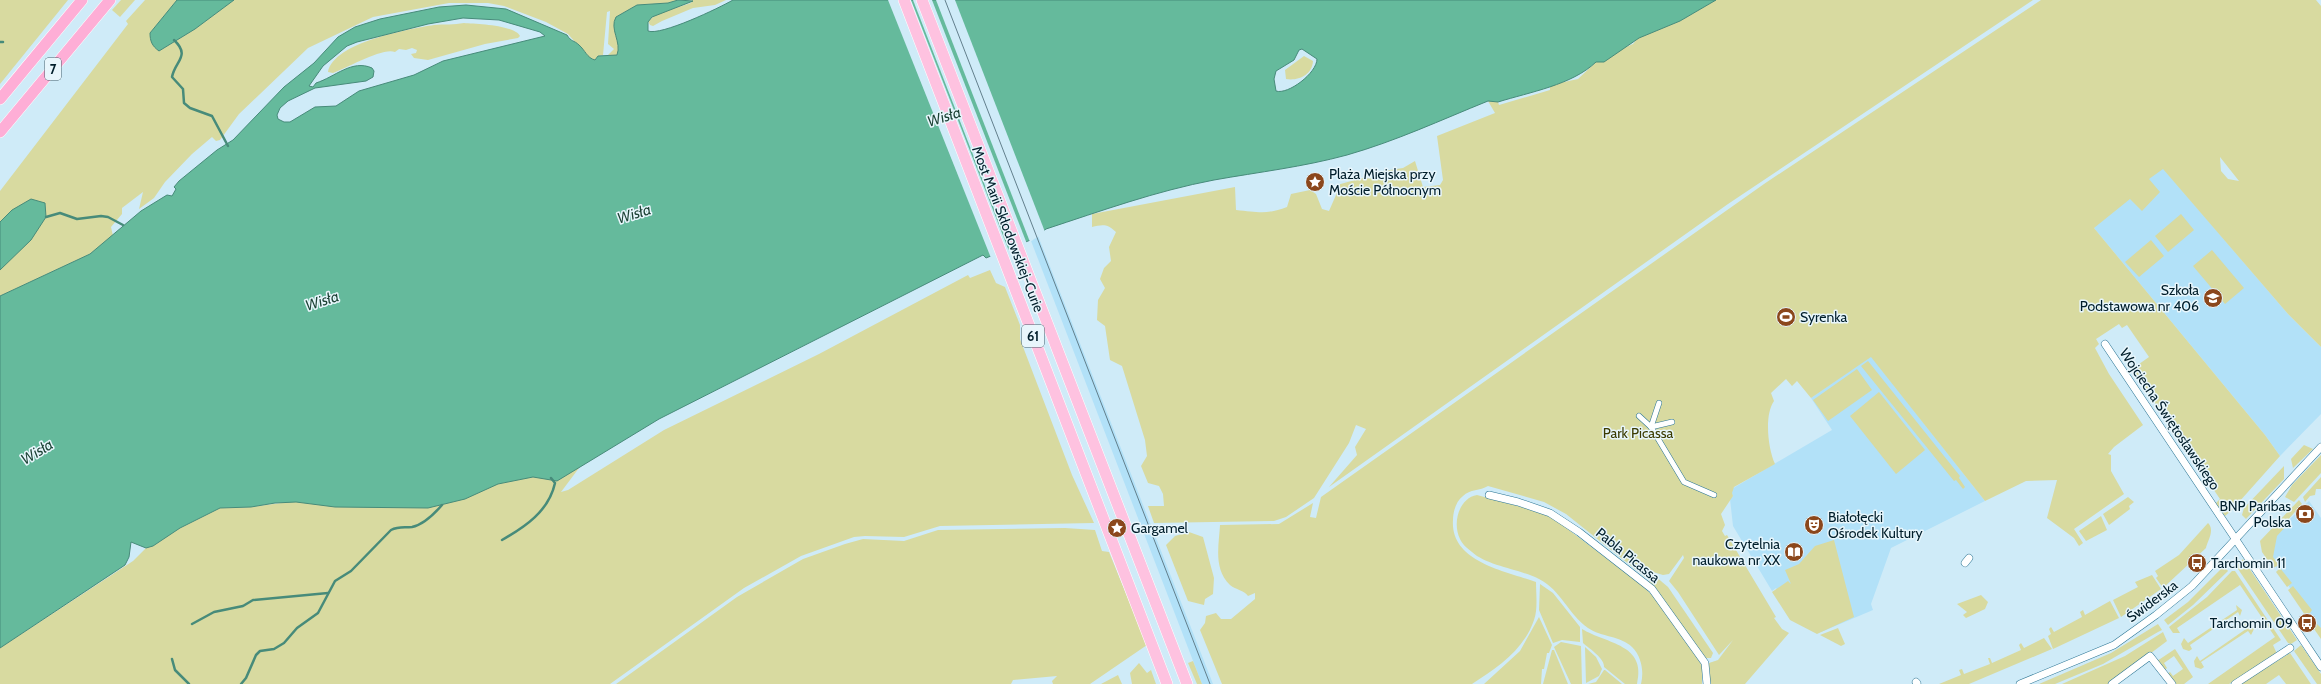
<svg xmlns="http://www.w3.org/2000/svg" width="2321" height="684" font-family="Cabin,sans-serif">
<rect width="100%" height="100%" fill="#cfebf8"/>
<!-- built -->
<g fill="#b2e1f8">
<path d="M938,0H946L1213,684H1202Z"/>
<path d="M2144,146L2288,314L2321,347V414L2280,456L2265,435L2094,228Z"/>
<path d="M1871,356L1985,501L1891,548L1871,604L1873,610L1821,632L1794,616L1776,588L1772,591L1733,526L1730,499L1733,496L1730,490L1832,430L1811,398Z"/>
<path d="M2309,501L2321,518V635L2268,555L2273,535Z"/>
</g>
<!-- green -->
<g fill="#d8daa0" fill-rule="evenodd">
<path d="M0,0H68L0,84Z"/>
<path d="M121,0H135L120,17L112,10Z"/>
<path d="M145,0H177L150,33L159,51L195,29L234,0H678L668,3L637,5L616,17C612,33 624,43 616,56L608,55L614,49L608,44L610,11L607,12L603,55L598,56L595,60L590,59L568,34L546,22L504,6L488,3H449L373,17L308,48L239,114L220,140L216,141L212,137L192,154L165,182L154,198L139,209L143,192L122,208V214L111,227L113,236L90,254L0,296V191L128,24L126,21Z"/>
<path d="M692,0H726L715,5L693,8L662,21L653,26L650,25L648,21L657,14L691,3Z"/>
<path d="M1716,0H2033L1728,204L1329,487L1357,455L1355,447L1366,429L1356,425L1349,443L1314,498L1286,517L1274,521L1154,523L1148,506H1164L1163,494L1159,486L1148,483L1141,466L1147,456L1145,440L1122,366L1110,360L1105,326L1097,320L1098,300L1105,288L1100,279L1104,268L1111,261L1109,247L1116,232C1108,224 1103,224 1092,227V214L1235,187L1236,210C1258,212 1266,215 1287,207L1291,194L1310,190L1316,194L1322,209L1329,211L1336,195L1337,185L1362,178L1380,179L1383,171L1403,168L1415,161L1423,187L1440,185L1443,180L1437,136L1495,113L1488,101L1498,102L1499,105L1550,90V85L1578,79L1596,62L1610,58L1619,50L1633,44L1638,38L1680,21Z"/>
<path d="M2041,0H2316L2321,6V347L2288,314L2163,169L2149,179L2160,192L2142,211L2130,199L2094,228L2265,435L2280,456L2231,511L2225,516L2216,503L2220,499L2132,369L2149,357L2127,325L2122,328L2119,324L2096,339L2099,344L2095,348L2109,374L2143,425L2114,447L2108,454L2111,455V471L2124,494L2074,529L2083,543L2079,546L2074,538L2047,518L2057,480L2026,481L1985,501L1871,357L1811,398L1797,381L1792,386L1786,379L1771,393L1774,401C1764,415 1768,449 1775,464L1734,487L1732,493L1733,496L1721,514L1725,525L1722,531L1725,536L1727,535L1776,617L1774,618L1782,629L1789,633L1745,684H1710L1709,663L1718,660L1733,640L1719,655L1678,592L1669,581L1684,558L1683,555L1669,574L1663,575L1653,572L1645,577L1566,514L1544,502L1488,486C1480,491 1470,489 1463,496C1456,501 1453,512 1453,520C1450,562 1506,571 1536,582C1536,594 1538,609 1534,620C1524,650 1497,668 1472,684H1222L1200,630L1205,623L1206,616L1216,613L1221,619H1231L1255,599V593L1248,596C1244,590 1236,590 1230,585C1213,569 1219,545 1220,525L1279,524L1313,503L1310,517L1316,518L1321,497L1764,184ZM2220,157L2239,181L2228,179L2221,171Z"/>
<path d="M464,23C477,24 514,25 520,36L518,38L485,44L428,60L414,58L411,54L416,53L417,50L412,48L406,50L399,49L395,52C383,47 347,68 333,73L328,72C334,42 409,29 434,25C444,24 454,25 464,23Z"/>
<path d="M1304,56L1313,61C1312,76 1297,81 1286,79L1285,70Z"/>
<path d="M2181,214L2194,230L2168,252L2155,236Z"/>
<path d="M2151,240L2164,256L2139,277L2125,262Z"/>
<path d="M2212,250L2244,288L2225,304L2193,266Z"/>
<path d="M990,270L996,283L1005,287L1020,325V339L1072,475L1094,523L940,526L904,537L865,536L854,537L801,556L744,588L610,684H0V648L133,561L146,548L153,546L180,528L220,508L251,507L582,464L561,492L568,490L664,430L819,354L968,275L970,278Z"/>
<path d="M1868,361L1960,476L1959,478L1965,487L1963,489L1956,480L1954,481L1861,366Z"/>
<path d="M1857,369L1872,390L1828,421L1813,400Z"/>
<path d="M1879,392L1925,450L1896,474L1850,416Z"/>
<path d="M2304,445L2313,449L2293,468L2291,459Z"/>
<path d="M2321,455V473L2294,502L2285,497L2292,485Z"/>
<path d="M2284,466V479L2246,519L2242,515L2244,508Z"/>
<path d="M2321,477V489H2316L2315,495L2310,496L2305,502L2303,497Z"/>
<path d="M1477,495L1533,510L1553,518L1642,585L1653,596L1698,658L1702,666V684H1641C1644,672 1642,657 1632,647C1621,636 1601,637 1588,628C1568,614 1561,590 1539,579C1520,569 1487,566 1472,552C1467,548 1462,544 1460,539C1452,523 1459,498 1477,495Z"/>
<path d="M2128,497L2134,502L2129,506L2130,509L2109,525L2103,514Z"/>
<path d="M2299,500L2302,504L2286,522L2288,524L2277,536L2273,557L2279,565L2273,568L2262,552L2260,541Z"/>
<path d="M2101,516L2107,530L2086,541L2079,531Z"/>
<path d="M2208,523C2215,530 2208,540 2206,548L2163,588L2156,578L2158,576L2155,571L2179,555Z"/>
<path d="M1065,528L1095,530L1102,551L1109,552L1147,645L1090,684H1053L1052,681L1057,676L1013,680L1011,684H616L737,597L803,559L845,544L863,539L904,541L938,530Z"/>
<path d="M1189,532L1203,537L1214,578L1213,594L1205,599L1204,605L1188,601L1166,545L1175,536Z"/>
<path d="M1834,540L1854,617L1817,634L1790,620L1772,592L1788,581L1791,584L1785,570L1799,564L1815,546Z"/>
<path d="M2243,559L2297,640L2291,644L2288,643L2238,569L2237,565Z"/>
<path d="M2224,566L2228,571L2193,605L2168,625L2164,620L2188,602Z"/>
<path d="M2280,568L2292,583L2287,587L2276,572Z"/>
<path d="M2232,571H2235L2281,640L2273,645L2277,654L2229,684H2208L2275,637L2240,585L2177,628L2180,633H2173L2169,627L2207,597Z"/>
<path d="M2152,575L2161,589L2121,617L2113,600L2138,587L2135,582Z"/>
<path d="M1655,576L1668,587L1713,653L1711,658H1704L1648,582Z"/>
<path d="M1540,584L1553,593L1580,627V642L1562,640L1553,643L1539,610Z"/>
<path d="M2293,586L2312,610L2310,613L2305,615L2288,590Z"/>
<path d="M1981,595L1988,602L1985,609L1966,618L1963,615L1967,612L1957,604Z"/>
<path d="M2110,601L2119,618L2053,649L2048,636L2051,634L2049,629L2051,627L2054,632L2082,617L2080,612L2083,610L2085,615Z"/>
<path d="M2236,605L2242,610L2240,616L2238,612L2190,645L2192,649L2189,651L2183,649L2181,644L2184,638L2188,643L2237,610Z"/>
<path d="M1539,617L1552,645L1549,653H1547L1544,669H1542L1541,684H1484L1520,651Z"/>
<path d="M2246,623L2254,629L2251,635L2248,631L2201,662L2204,667L2201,669L2195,667L2194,661L2197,656L2200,661L2246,629L2243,624Z"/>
<path d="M2316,623L2321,628V639L2312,626Z"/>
<path d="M2158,624L2162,630L2158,632L2103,664L2055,684H2039L2111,653Z"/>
<path d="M1838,628L1845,644L1841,646L1820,635Z"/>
<path d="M1582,629C1607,644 1647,644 1637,684H1625L1604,667C1605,659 1590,649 1583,643Z"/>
<path d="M2163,632L2167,641L2110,684H2062L2125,656Z"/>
<path d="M2044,638L2052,649L1969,684H1939L1961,675L1959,670L1962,669L1964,674L1990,664L1988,658H1990L1992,663L2021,650L2019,645L2021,643L2024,648Z"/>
<path d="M1561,642L1581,646L1582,684H1571L1554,647Z"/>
<path d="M2301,645L2321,674V684H2317L2294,651Z"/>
<path d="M1585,647L1596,657L1602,669L1599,676L1586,683Z"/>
<path d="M2175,649L2193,677L2184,684H2175L2167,674L2170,672L2173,676L2183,669L2174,656L2164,663L2167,668L2164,671L2157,661Z"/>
<path d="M1552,650H1554L1568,684H1543Z"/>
<path d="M2290,653L2311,684H2286L2279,675L2266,684H2240Z"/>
<path d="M1193,661L1202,684H1197L1188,663Z"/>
<path d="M1139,663L1147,673L1151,670L1156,684H1132L1130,673Z"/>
<path d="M1604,670H1605L1622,684H1588L1596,682Z"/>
<path d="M1118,675L1122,684H1101Z"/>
</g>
<!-- water -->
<g fill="#65ba9c" stroke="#478b7a" fill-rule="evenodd">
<path d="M177,0H234L195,29L159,51C152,46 150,41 150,33Z"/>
<path d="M678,0L693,1L652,17L648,22V31C661,36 719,8 733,0H1716L1680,21L1639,38L1604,62H1596C1572,85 1530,92 1498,102L1488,101C1441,120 1396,141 1347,155C1303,167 1259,172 1214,180C1156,191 1101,211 1046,229L1033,239L986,258L983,255L659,419L557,481L533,477L498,484L465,499L428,508L335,507L296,502L275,503L251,507L220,508L180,528L153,546L146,548L131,542L129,557L125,565L0,648V296L90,254L141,211L167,195L172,196L176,189L174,187L179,181L217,150L233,140L284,87L314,63L338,37L355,27L380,19L439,7L466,5L506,9L567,35C571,42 574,40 579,45C585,50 587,58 595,60L598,56L617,55C622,42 609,29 616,17L637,5L668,3ZM463,18L499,20L540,32L545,36L443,61L414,75L359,91L336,106L315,107L290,122H284L278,119L277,115L280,108L288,101L315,88L366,81L373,77L374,71L372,68C352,59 335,77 316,83L313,87L309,86L323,66L347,46L357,42L428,24ZM1302,49L1317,59C1317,73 1288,95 1276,91L1274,79L1276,71L1294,60L1299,50Z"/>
<path d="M31,199L45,203L46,217L31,240L0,270V222L12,210Z"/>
</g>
<!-- pier -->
<g fill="#cfebf8">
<path d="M888,0H911L1009,251L991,258Z"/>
<path d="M913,0H932L1027,244L1010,250Z"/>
<path d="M936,0H955L1045,232L1030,242Z"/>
</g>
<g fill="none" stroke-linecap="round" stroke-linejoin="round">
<!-- stream -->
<g stroke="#478b7a" stroke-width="2.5">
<path d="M174,40C191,56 175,61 172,77L183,89L184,103L190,108L212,116L228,146"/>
<path d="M0,42H3"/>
<path d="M46,217L60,213L77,219L101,216L108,217L123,225"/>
<path d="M502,540C525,527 549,511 555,483L551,478"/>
<path d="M192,624L214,612L243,606L253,600L328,593"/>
<path d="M172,659L175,670L189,684"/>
<path d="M241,684L246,678L256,655L260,651L274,649L284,643L297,628L318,613L335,581L351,571L391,530C399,526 404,528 412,527C423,525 435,513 442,505"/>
</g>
<!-- pedestrian casing -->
<g stroke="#2b7594" stroke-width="6">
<g id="pedestrian">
<path d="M1639,416L1651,427L1684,482L1714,495"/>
<path d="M1651,427L1659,403"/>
<path d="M1651,427L1672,422"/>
</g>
</g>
<!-- minor casing -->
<g stroke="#2b7594" stroke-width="8">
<g id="minor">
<path d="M2105,344L2321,667"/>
<path d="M1489,495L1518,502L1550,513L1579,532L1652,589L1705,663L1707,684"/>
<path d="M1965,563L1969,558"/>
<path d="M1916,682L1917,683"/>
<path d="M2020,684L2114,645L2156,615L2192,586L2321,447"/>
<path d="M2112,684L2150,656L2172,684"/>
<path d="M2235,684L2290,648"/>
</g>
</g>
<!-- primary casing -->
<g stroke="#fff" stroke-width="12">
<g id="primary">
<path d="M904,0L1167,684"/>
<path d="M922,0L1187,684"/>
</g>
</g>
<!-- trunk casing -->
<g stroke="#fff" stroke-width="12">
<g id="trunk">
<path d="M0,99L82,0"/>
<path d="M0,132L110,0"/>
</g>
</g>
<!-- pedestrian -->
<use href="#pedestrian" stroke="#fff" stroke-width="5"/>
<!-- minor -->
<use href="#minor" stroke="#fff" stroke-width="7"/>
<!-- primary -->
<use href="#primary" stroke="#fec2e0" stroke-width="11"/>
<!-- trunk -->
<use href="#trunk" stroke="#feaed6" stroke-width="11"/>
<!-- tram -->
<path stroke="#627f8c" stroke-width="1" d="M945,0L1210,684"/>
</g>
<!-- icons -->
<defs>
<g id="sight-disc" transform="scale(1)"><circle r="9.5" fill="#8b471c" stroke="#e8f6fc"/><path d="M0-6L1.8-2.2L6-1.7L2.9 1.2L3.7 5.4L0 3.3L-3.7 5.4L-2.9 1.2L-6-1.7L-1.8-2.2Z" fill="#fff"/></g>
<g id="school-disc" transform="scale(1)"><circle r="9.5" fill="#8b471c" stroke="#e8f6fc"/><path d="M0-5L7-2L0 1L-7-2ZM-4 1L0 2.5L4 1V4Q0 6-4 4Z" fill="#fff"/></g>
<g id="stadium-disc" transform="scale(1)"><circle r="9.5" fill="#8b471c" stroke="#e8f6fc"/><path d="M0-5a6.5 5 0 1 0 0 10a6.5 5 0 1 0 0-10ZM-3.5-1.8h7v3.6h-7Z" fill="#fff"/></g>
<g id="bank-disc" transform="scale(1)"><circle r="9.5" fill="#8b471c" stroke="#e8f6fc"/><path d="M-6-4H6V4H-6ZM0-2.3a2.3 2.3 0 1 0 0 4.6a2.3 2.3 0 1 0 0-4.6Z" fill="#fff"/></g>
<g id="theatre-disc" transform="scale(1)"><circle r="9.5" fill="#8b471c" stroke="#e8f6fc"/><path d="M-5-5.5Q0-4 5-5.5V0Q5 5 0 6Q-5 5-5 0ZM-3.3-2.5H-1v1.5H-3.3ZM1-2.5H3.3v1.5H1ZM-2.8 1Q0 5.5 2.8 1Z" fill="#fff"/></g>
<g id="library-disc" transform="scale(1)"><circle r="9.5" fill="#8b471c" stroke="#e8f6fc"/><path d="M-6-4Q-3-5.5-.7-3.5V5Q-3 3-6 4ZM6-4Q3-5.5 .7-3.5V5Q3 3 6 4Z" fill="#fff"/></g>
<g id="bus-disc" transform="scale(1)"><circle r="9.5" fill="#8b471c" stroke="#e8f6fc"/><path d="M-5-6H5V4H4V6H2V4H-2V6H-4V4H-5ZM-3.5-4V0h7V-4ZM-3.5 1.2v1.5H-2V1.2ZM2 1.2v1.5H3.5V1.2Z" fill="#fff"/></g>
</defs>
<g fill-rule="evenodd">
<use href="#sight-disc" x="1315" y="182"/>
<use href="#school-disc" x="2213" y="298"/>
<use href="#stadium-disc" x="1786" y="317"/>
<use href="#bank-disc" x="2305" y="514"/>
<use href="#theatre-disc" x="1814" y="525"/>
<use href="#sight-disc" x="1117" y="528"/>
<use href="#library-disc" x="1794" y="552"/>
<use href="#bus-disc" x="2197" y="563"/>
<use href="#bus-disc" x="2307" y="623"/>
</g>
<g text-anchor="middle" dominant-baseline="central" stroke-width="3" stroke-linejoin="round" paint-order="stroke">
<!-- shield labels -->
<g fill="#e8f6fc" stroke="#465f6a" stroke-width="1">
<rect x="45" y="58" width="16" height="22" rx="3"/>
<rect x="1022" y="325" width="22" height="22" rx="3"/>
</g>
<g font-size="13" font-weight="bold" fill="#001e2b">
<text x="53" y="69">7</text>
<text x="1033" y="336">61</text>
</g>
<!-- poi labels -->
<g font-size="14" fill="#001e2b" stroke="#e8f6fc" text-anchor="start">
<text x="1329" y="174">Plaża Miejska przy<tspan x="1329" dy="16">Moście Północnym</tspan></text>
<text x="2199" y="290" text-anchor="end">Szkoła<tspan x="2199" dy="16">Podstawowa nr 406</tspan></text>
<text x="1800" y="317">Syrenka</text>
<text x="2291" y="506" text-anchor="end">BNP Paribas<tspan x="2291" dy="16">Polska</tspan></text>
<text x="1828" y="517">Białołęcki<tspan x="1828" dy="16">Ośrodek Kultury</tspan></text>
<text x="1131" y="528">Gargamel</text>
<text x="1780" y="544" text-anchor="end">Czytelnia<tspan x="1780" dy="16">naukowa nr XX</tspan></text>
<text x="2211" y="563">Tarchomin 11</text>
<text x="2293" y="623" text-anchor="end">Tarchomin 09</text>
</g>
<!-- street labels -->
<g font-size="14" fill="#001e2b" stroke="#e8f6fc">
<text transform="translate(1008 229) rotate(69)">Most Marii Skłodowskiej-Curie</text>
<text transform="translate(2170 419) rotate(56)">Wojciecha Świętosławskiego</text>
<text transform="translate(1628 555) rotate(39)">Pabla Picassa</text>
<text transform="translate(2152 601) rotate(-37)">Świderska</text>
</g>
<!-- park labels -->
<g font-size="14" fill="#3b3b00" stroke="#e8f6fc">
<text x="1638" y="433">Park Picassa</text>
</g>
<!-- water labels -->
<g font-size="15" font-style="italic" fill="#1d4336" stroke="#e8f6fc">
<text transform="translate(944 117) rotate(-18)">Wisła</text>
<text transform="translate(634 214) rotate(-17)">Wisła</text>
<text transform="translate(322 301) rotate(-18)">Wisła</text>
<text transform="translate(37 452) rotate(-32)">Wisła</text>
</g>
</g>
</svg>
